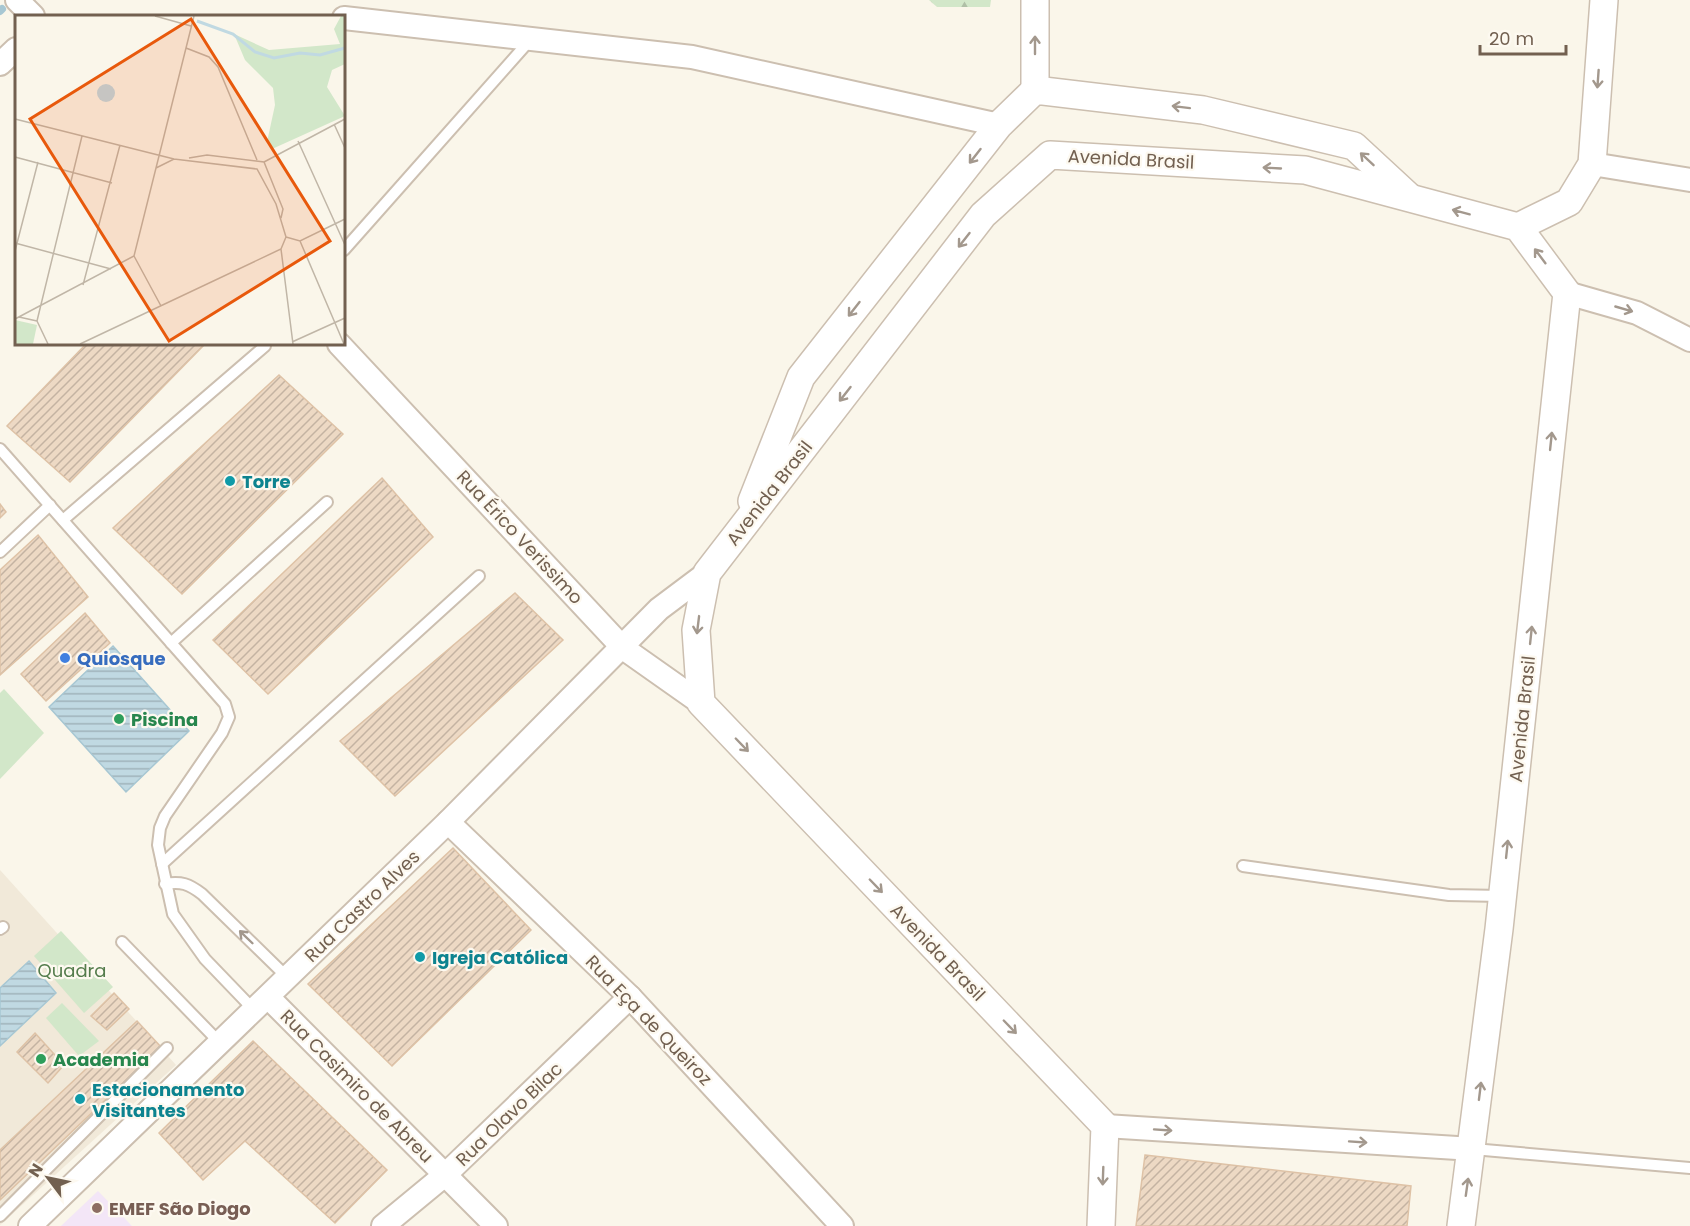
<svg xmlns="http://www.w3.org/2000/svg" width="1690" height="1226" font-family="Poppins,sans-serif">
<defs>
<pattern id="forest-firs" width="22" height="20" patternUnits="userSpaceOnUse" patternTransform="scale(1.5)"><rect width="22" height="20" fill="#d2e7c9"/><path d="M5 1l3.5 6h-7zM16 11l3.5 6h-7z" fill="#afbfa6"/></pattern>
<pattern id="water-rules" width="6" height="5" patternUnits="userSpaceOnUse" patternTransform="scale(1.5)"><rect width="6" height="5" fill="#c0d9e2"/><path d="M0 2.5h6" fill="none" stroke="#a0b3ba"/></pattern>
<pattern id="building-hatch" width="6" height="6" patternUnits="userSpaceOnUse" patternTransform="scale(1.5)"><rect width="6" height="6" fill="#edd9c4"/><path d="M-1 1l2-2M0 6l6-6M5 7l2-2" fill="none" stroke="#c4b3a2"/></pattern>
</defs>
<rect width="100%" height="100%" fill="#faf6ea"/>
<!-- residential -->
<path fill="#f1e9d9" d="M0,870L176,1065L0,1225Z"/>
<!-- education -->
<path fill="#f3e6f7" d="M98,1191L132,1226H61Z"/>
<!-- forest -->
<path fill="url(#forest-firs)" d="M929,0H991L990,7H937Z"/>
<!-- park -->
<g fill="#d2e7c9">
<path d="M4,689L44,733L0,779V693Z"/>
<path d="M61,931L113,987L84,1013L34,956Z"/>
<path d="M62,1003L99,1041L79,1056L46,1018Z"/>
</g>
<!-- water -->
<g fill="url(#water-rules)" stroke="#a7c7d3" stroke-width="1.5">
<path d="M113,646L189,731L126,792L49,707Z"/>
<path d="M29,961L56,993L0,1046V988Z"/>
</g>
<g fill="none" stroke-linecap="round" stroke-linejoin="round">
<!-- stream -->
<path stroke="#a7c7d3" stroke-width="8" d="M0,11L2,9"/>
</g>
<!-- building -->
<g fill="url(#building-hatch)" stroke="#dec2a6" stroke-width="1.5">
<path d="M86,344H205L70,482L7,426Z"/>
<path d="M279,375L343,434L182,594L113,528Z"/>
<path d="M382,478L433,537L268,694L213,640Z"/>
<path d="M0,504L6,512L0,518Z"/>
<path d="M38,535L88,597L0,675V570Z"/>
<path d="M515,593L563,640L395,796L340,741Z"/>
<path d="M85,613L110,643L46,701L21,674Z"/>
<path d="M453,848L531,930L392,1066L308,984Z"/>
<path d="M114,993L129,1009L107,1030L91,1016Z"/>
<path d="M137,1021L161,1047L0,1200V1150Z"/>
<path d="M35,1033L64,1065L48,1083L17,1052Z"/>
<path d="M253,1041L387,1170L335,1223L245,1141L203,1180L159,1133Z"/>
<path d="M1145,1155L1411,1186L1407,1226H1136Z"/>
</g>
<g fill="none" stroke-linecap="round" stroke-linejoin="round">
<!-- service casing -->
<g stroke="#ccbfb0" stroke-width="14">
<g id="service">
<path d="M344,250L531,39"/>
<path d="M0,449L225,704L229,717L222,733L165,816L160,828L158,845L173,914L205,959L254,1010"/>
<path d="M63,520L265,346"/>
<path d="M0,552L50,505"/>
<path d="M171,643L327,502"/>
<path d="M162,864L479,576"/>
<path d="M1243,866L1449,895L1502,896"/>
<path d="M165,884C181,881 189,884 202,894L288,978"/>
<path d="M0,929L3,927"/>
<path d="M122,942L220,1043"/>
<path d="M1473,1149L1690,1168"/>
<path d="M0,1216L167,1048"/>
</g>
</g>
<!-- minor casing -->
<g stroke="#ccbfb0" stroke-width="26">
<g id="minor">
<path d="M17,0L33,16"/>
<path d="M344,18L692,57L999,125"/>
<path d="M0,64L16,49"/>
<path d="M1592,164L1690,180"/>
<path d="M1567,293L1637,313L1690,340"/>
<path d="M339,344L623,648L701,703"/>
<path d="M448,822L630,997L842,1226"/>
<path d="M268,997L496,1226"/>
<path d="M1105,1126L1473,1149"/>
<path d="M30,1226L448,822L659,609L707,573"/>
<path d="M383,1226L446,1174L630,997"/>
</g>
</g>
<!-- tertiary casing -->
<g stroke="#ccbfb0" stroke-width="30">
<g id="tertiary">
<path d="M1035,0V90"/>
<path d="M1518,227L1569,202L1592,164L1604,0"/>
<path d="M752,501L801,377L999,125L1035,90L1203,110L1354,146L1407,195"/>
<path d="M1101,1226L1105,1126L701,703L696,630L707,573L983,215L1050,155L1305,170L1518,227L1567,293L1499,929L1461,1226"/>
</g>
</g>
<!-- service -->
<use href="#service" stroke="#fff" stroke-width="10"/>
<!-- minor -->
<use href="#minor" stroke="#fff" stroke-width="22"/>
<!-- tertiary -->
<use href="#tertiary" stroke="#fff" stroke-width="27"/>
</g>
<!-- one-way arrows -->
<defs><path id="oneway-shaft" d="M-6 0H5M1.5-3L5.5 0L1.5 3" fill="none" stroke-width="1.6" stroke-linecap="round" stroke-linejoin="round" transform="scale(1.5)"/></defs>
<g stroke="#a3988d">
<use href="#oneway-shaft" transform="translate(1035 45) rotate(-90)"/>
<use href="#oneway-shaft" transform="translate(1598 79) rotate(94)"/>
<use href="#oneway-shaft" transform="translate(1181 107) rotate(-173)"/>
<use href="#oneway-shaft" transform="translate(975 156) rotate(128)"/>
<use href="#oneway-shaft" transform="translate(1367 159) rotate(-137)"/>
<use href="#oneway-shaft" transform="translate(1272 168) rotate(-177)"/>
<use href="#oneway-shaft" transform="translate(1461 212) rotate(-165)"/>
<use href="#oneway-shaft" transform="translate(964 240) rotate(128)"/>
<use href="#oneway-shaft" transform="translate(1540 256) rotate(-127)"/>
<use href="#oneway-shaft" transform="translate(854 309) rotate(128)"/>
<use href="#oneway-shaft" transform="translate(1624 309) rotate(16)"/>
<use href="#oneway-shaft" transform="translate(845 394) rotate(128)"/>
<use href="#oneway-shaft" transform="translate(1551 441) rotate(-84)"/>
<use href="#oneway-shaft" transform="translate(698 625) rotate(97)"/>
<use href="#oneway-shaft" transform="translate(1531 635) rotate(-84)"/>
<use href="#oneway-shaft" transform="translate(742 745) rotate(46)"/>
<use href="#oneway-shaft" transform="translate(1507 849) rotate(-84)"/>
<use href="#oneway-shaft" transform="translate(876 886) rotate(46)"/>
<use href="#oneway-shaft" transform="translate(246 937) rotate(-136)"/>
<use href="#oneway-shaft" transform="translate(1010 1027) rotate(46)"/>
<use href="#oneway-shaft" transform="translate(1480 1091) rotate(-83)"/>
<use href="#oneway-shaft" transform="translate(1163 1130) rotate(4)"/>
<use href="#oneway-shaft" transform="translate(1358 1142) rotate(4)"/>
<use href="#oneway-shaft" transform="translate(1103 1176) rotate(92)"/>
<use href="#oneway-shaft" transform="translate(1467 1187) rotate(-82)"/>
</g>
<!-- markers -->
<g fill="#0f9aa8" stroke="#fdf9f0" stroke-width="2">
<circle cx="230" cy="481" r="6"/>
<circle cx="420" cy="957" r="6"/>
<circle cx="80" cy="1099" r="6"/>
</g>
<circle fill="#3f7fe0" stroke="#fdf9f0" stroke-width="2" cx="65" cy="658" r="6"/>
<g fill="#2e9e5b" stroke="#fdf9f0" stroke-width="2">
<circle cx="119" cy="719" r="6"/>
<circle cx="41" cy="1059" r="6"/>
</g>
<circle fill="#8d6e63" stroke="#fdf9f0" stroke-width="2" cx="97" cy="1208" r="6"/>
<g text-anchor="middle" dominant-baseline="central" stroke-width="4.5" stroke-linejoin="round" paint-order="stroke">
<!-- street labels -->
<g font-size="18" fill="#726050" stroke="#fdf9f0">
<text transform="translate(1131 159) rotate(3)">Avenida Brasil</text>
<text transform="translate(769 493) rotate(-52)">Avenida Brasil</text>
<text transform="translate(520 537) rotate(47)">Rua Érico Verissimo</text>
<text transform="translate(1522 719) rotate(-84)">Avenida Brasil</text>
<text transform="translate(362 906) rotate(-44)">Rua Castro Alves</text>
<text transform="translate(938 952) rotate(46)">Avenida Brasil</text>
<text transform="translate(649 1020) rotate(46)">Rua Eça de Queiroz</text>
<text transform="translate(357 1086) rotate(45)">Rua Casimiro de Abreu</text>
<text transform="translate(509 1114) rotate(-44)">Rua Olavo Bilac</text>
</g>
<!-- culture labels -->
<g font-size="18" font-weight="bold" fill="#0d838f" stroke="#fdf9f0" text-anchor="start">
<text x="242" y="481">Torre</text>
<text x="432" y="957">Igreja Católica</text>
<text x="92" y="1089">Estacionamento<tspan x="92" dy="21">Visitantes</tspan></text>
</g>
<!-- shop labels -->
<g font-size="18" font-weight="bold" fill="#366cbe" stroke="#fdf9f0" text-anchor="start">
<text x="77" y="658">Quiosque</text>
</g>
<!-- leisure labels -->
<g font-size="18" font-weight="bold" fill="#27864d" stroke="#fdf9f0" text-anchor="start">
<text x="131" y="719">Piscina</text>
<text x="53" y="1059">Academia</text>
</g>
<!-- park labels -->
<g font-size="18" fill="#547c4c" stroke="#fdf9f0">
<text x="72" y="970">Quadra</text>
</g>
<!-- education labels -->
<g font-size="18" font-weight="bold" fill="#785e54" stroke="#fdf9f0" text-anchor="start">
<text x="109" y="1208">EMEF São Diogo</text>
</g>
</g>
<!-- overview -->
<g transform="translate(15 15)">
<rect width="330" height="330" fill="#faf6ea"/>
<path d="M326,1H330V49L317,55L312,72L330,101L257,134L252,127L260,90L258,73L230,45L219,19L254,35L325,29L319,14Z" fill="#d2e7c9"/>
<path d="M0,305L22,310L18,329H0Z" fill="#d2e7c9"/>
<path d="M82 78a9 9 0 1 1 18 0a9 9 0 1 1-18 0Z" fill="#c0d9e2"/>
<path fill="none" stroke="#c0d9e2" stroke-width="3" d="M182,6L218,19L240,37L259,43L285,38L305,40L330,33"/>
<path fill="none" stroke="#c0b6a7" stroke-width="1.5" d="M140,1L176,11M171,33L194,42L203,52L242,145M0,104L159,144M319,109L330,133M283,126L330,230M0,142L97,168M174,143L192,140L249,147L268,194L266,203M249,147L330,104M271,222L285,226L330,204M285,226L329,329M0,228L96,254M266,234L278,329M0,236L23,147M119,241L146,291M68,270L105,130M4,302L22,306M0,304L119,241L179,1M22,306L67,121M22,306L33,329M277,327L330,303M65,329L266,234L271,222L261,189L242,154L159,144L141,153"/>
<path fill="#e8590c" fill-opacity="0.15" stroke="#e8590c" stroke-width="3" d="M176,4L315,226L154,326L15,104Z"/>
<rect width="330" height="330" fill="none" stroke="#726050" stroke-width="3"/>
</g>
<!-- north arrow -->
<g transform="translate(48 1178) rotate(302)" stroke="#fdf9f0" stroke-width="4.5" paint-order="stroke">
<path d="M0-4.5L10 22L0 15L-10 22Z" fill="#726050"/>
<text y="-9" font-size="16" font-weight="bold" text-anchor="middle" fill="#726050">N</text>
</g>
<!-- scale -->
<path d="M1480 45v9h86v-9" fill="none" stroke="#726050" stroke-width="3"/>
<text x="1489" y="45" font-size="18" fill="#726050" stroke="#fdf9f0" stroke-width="4.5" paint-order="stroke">20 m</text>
</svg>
